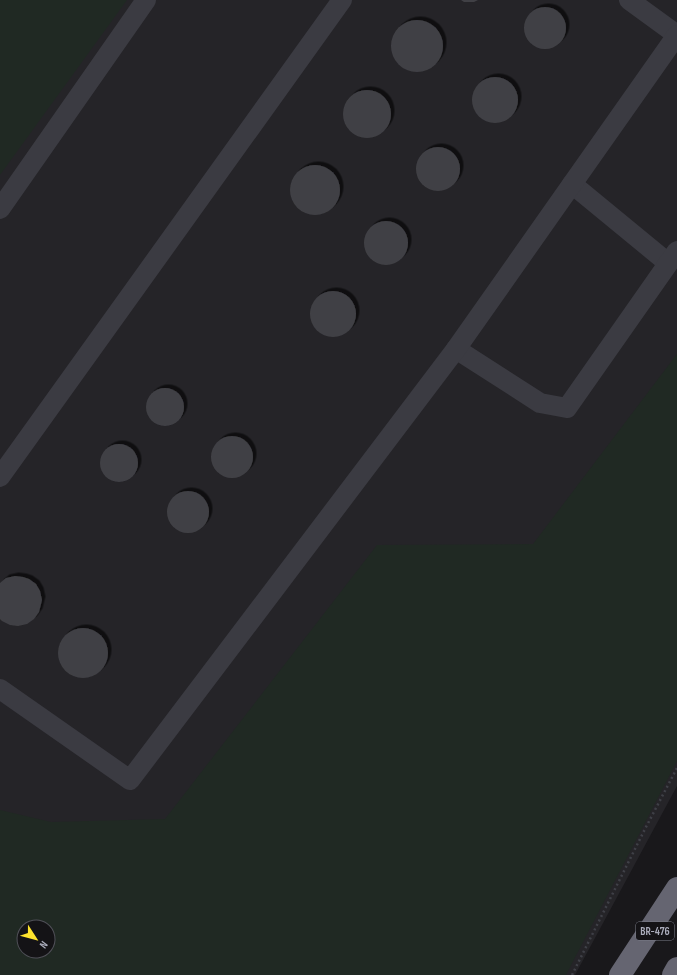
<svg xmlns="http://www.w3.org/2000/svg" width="677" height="975" font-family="'Sofia Sans Condensed',sans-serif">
<defs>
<filter id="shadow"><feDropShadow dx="3.5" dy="-3.5" stdDeviation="0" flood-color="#0009"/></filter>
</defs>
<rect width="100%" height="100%" fill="#19181b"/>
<!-- built -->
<path fill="#252428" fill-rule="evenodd" d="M0,0H677V786L575,975H0ZM24,927H48V951H24Z"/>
<!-- green -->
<g fill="#202923" fill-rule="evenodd">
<path d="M0,0H127L0,175Z"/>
<path d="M677,354V761L566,975H0V810L51,822L165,819L377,545L533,544ZM24,927H48V951H24Z"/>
</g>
<!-- building -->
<g fill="#404045" filter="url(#shadow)">
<path d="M461,0H478L474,2H464Z"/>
<circle cx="545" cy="28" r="21"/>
<circle cx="417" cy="46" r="26"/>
<circle cx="495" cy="100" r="23"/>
<circle cx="367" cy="114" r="24"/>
<circle cx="438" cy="169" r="22"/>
<circle cx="315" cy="190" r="25"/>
<circle cx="386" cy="243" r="22"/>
<circle cx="333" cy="314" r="23"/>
<circle cx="165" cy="407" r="19"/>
<circle cx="232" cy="457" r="21"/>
<circle cx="119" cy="463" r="19"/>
<circle cx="188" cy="512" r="21"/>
<path d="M15,576L23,577L29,579L36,584L40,591L42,600L39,612L34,619L27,624L18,626L10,625L2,621L0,619V583L6,578Z"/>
<circle cx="83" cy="653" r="25"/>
</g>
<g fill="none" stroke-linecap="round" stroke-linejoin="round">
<!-- path -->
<path stroke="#3f4047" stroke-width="2.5" stroke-dasharray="2 3" stroke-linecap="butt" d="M572,975L645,829L677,768"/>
<!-- minor -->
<g stroke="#3b3b42" stroke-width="20">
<path d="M629,0L677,35"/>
<path d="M572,184L668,263"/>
<path d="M0,209L146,0"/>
<path d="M456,349L540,403L567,408L677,251"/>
<path d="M0,477L342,0"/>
<path d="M0,689L130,780L456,349L677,35"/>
</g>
<!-- highway -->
<g stroke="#656571" stroke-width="22">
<path d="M620,975L677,888"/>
<path d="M673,975L677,968"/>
</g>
</g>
<g text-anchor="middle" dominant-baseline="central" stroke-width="3" stroke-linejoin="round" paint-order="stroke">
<!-- shield labels -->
<rect fill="#141316" stroke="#7d7e8a" stroke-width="1" x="636" y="922" width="38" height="18" rx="3"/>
<g font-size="11" font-weight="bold" fill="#aaacbb">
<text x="655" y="931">BR-476</text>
</g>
</g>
<!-- north arrow -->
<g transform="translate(36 939) rotate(126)"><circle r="19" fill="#141316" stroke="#505058"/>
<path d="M0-3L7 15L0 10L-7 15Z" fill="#fee32d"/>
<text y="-6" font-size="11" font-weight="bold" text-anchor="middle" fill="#aaacbb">N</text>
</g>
</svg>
